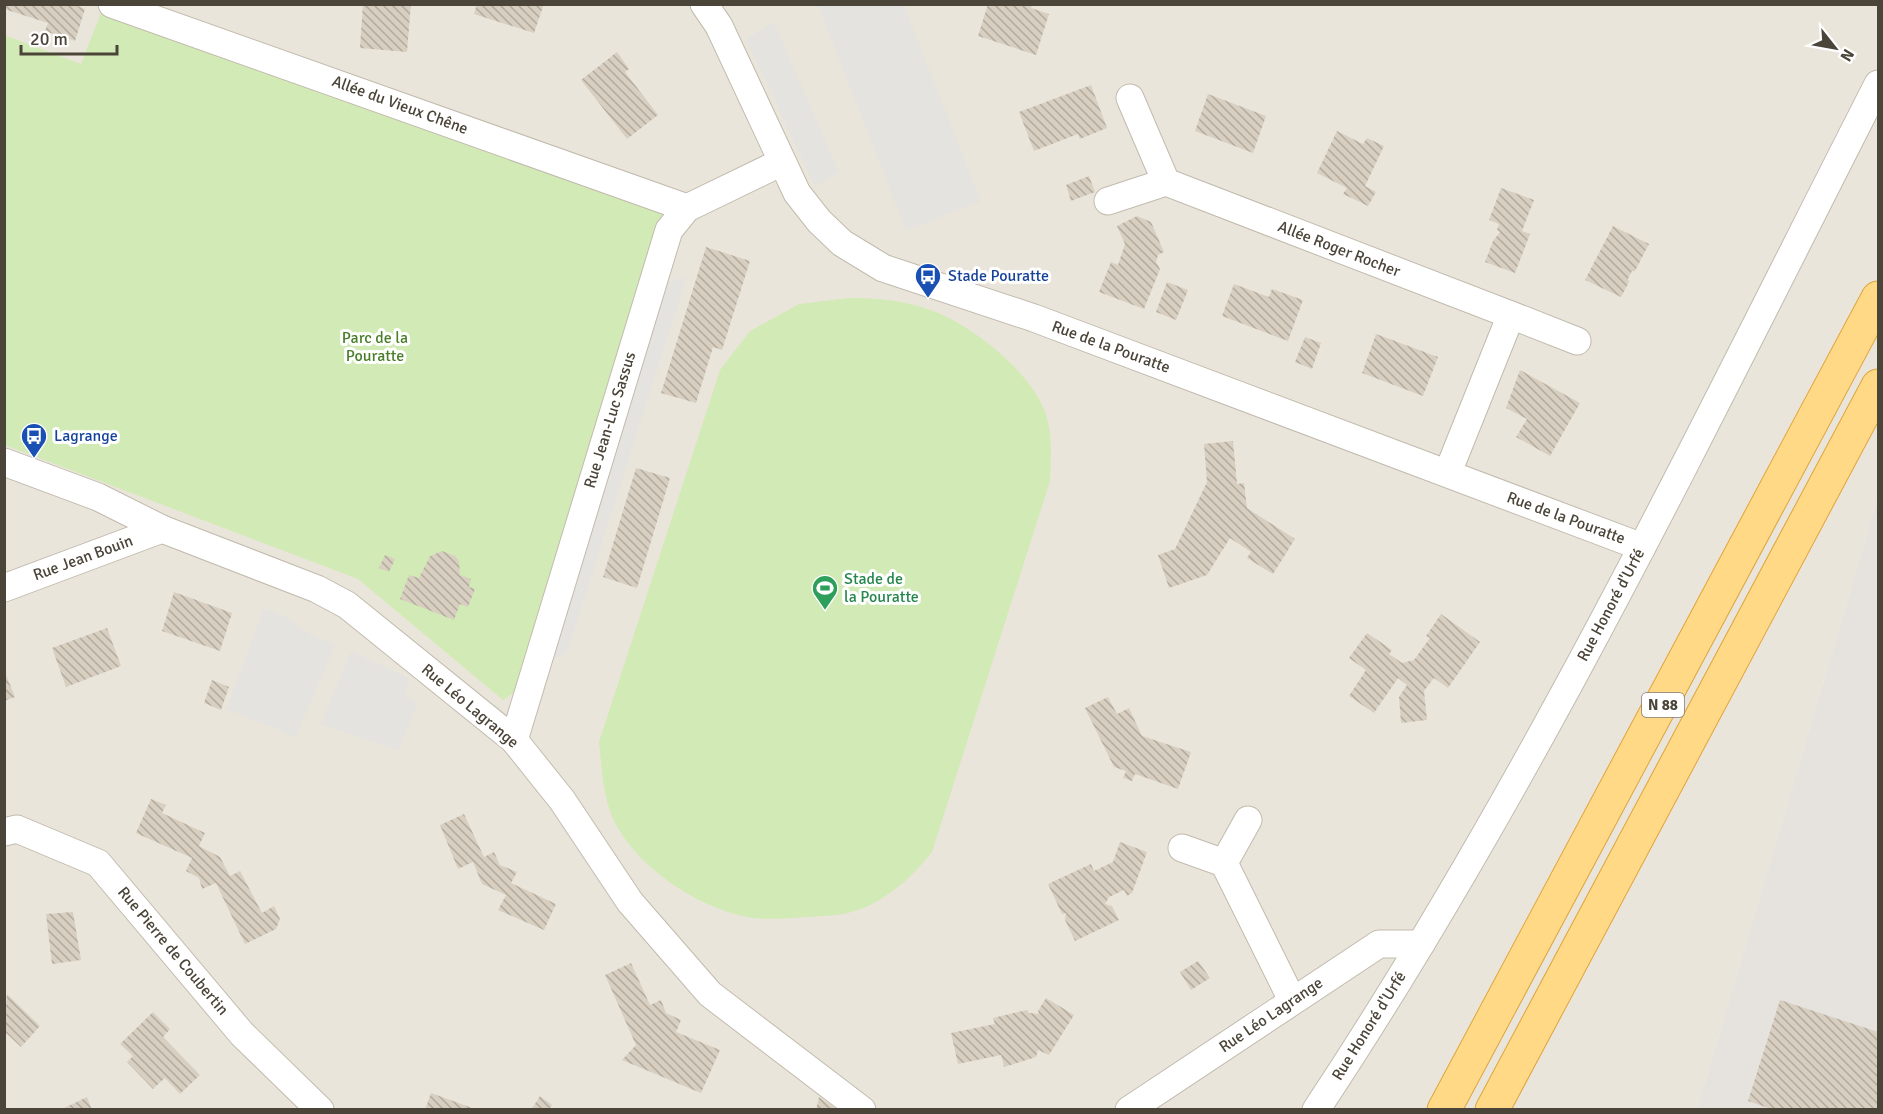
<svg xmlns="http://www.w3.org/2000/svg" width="1883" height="1114" font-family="Signika,sans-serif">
<defs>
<pattern id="building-back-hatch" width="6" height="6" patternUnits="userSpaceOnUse" patternTransform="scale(1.5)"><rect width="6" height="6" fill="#d8cfc1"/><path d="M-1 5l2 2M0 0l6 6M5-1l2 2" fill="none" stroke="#b1aa9e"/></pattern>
</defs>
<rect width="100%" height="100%" fill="#f6f3ec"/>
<!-- residential -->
<path fill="#eae5da" d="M5,5H1878V497L1697,1109L5,1110Z"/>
<!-- industrial -->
<path fill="#e6e2dd" d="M1878,497V1109H1697Z"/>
<!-- green -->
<g fill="#d2eab5">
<path d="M101,13L663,212L516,691L503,700L358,579L5,445L4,35L81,64Z"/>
<path d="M849,298C877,298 903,300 930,310C970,323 1031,372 1045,412C1053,435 1051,457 1050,481L932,852C914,874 896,892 870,905C851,915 829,916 808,917C791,918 771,920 753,918C703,910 646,874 619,830C603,805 602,771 599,742L720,370L750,331L799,304Z"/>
</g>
<!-- parking -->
<g fill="#e5e3e0">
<path d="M818,5H904L981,201L906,231Z"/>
<path d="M774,22L839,172L815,187L746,39Z"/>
<path d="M687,276L567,653L539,665L655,288Z"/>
<path d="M264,608L288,618L310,634L335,645L296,737L226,709Z"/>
<path d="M351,651L410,679L404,695L418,702L398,751L321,724Z"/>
</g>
<!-- building -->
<g fill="url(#building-back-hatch)">
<path d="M4,4H73L85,9L75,41L45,31L48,23L4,9Z"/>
<path d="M363,4H411L407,52L360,48Z"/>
<path d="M477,4H544L534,33L474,14Z"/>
<path d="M988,4H1032L1031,8L1049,14L1036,55L978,36Z"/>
<path d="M617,52L629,69L625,72L658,115L627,139L581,80Z"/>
<path d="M1091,85L1107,128L1080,139L1078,134L1034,151L1019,112Z"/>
<path d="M1208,94L1266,116L1253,153L1195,131Z"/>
<path d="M1337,131L1363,144L1367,138L1384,146L1365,186L1376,192L1368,206L1343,194L1347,188L1317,173Z"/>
<path d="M1089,176L1095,192L1071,201L1066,185Z"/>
<path d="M1501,188L1534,200L1522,231L1530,234L1515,273L1485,262L1493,241L1500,232L1497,230L1499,224L1489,220Z"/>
<path d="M1137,216L1151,222L1164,252L1158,255L1156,262L1160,269L1144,309L1099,292L1111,262L1118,265L1125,244L1117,226Z"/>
<path d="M1613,226L1649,244L1635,271H1632L1628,279L1629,282L1621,297L1585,280Z"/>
<path d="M706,247L750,261L722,350L713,347L696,403L661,393Z"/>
<path d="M1167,282L1188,290L1176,320L1156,312Z"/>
<path d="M1234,284L1269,297L1272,289L1303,300L1288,341L1222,316Z"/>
<path d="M1376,334L1438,357L1423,396L1362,373Z"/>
<path d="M1305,337L1321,343L1312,369L1295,362Z"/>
<path d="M1520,370L1580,403L1550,456L1516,437L1527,419L1506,408Z"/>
<path d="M1233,441L1237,484L1244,483L1247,508L1295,539L1273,574L1247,558L1251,552L1230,538L1207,575L1169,588L1158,555L1175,549L1207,482L1204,444Z"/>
<path d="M636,468L670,478L637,588L603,577Z"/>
<path d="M442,551L455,556L459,561L460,575L471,579L469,587L475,589L468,607L460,604L454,620L400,599L409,575L419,578L430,556Z"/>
<path d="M385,555L395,559L389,572L379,568Z"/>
<path d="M174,592L232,613L220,651L162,631Z"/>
<path d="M1441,614L1480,642L1448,688L1434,678L1424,691L1427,720L1401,723L1399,697L1407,685L1398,678L1374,713L1349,696L1366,670L1349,658L1367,633L1392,650L1389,654L1402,663L1414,660L1430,638L1426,636Z"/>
<path d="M107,628L121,666L66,687L52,648Z"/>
<path d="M4,670L15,697L4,701Z"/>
<path d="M212,680L229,687L221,710L204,703Z"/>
<path d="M1108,697L1117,714L1129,708L1142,736L1191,752L1178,789L1135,774L1132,781L1123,778L1126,771L1114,767L1085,708Z"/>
<path d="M151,799L166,805L162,813L205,833L199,846L220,857L230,876L240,871L262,913L274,906L280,919L276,929L245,944L216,883L202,889L199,878L186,871L192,858L136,833Z"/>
<path d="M464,814L484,857L494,852L500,865L517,872L511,883L556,904L544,930L498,910L506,895L482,884L473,862L458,869L440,825Z"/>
<path d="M1120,842L1147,852L1132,893L1127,896L1124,890L1109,897L1105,904L1112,906L1119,920L1075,941L1065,920L1066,913L1062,914L1048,884L1091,864L1094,871L1113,862Z"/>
<path d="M73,912L81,960L52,964L46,914Z"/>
<path d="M1198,961L1210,978L1191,990L1180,972Z"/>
<path d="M631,963L650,1005L661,1000L666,1013L681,1020L676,1032L720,1050L701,1093L622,1060L636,1045L605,975Z"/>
<path d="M7,994L40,1026L21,1047L4,1031Z"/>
<path d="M1046,998L1074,1015L1049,1055L1038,1050L1036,1057L1004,1067L1001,1055L958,1064L951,1033L995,1024L993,1018L1027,1010L1029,1013L1039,1014L1038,1011Z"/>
<path d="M1780,1000L1878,1032V1110H1774L1748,1101Z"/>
<path d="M153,1012L170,1029L163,1037L200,1075L180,1094L165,1078L153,1089L127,1062L133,1056L120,1044Z"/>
<path d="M431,1093L475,1109V1110H425Z"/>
<path d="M540,1096L552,1105L549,1110H531Z"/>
<path d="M87,1097L92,1110H60Z"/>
<path d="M819,1097L833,1107L836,1110H816Z"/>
</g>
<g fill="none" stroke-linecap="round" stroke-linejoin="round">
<!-- minor casing -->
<g stroke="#c2bbae" stroke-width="29">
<g id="minor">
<path d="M112,4L687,208"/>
<path d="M704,4L719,26L797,193L819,221L842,243L883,268L1034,318L1642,547"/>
<path d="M1130,98L1166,182L1511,315L1448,472"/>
<path d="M1108,201L1166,182"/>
<path d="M1511,315L1577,341"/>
<path d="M4,462L98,497L162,529L317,589L347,605L514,740L562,800L630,902L710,994L862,1110"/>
<path d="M4,588L162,529"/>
<path d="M514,740L669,230L687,208L782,162"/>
<path d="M4,832L17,829L98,863L242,1034L320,1110"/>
<path d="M1182,848L1224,863L1292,1000"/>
<path d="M1224,863L1248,820"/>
<path d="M1129,1110L1379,944H1421"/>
<path d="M1316,1110C1532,784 1701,431 1878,84"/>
</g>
</g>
<!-- trunk casing -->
<g stroke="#e0a43c" stroke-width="35">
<g id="trunk">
<path d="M1444,1110L1878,298"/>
<path d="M1492,1110L1878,386"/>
</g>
</g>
<!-- minor -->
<use href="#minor" stroke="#fff" stroke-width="27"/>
<!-- trunk -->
<use href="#trunk" stroke="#ffd985" stroke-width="33"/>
</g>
<!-- icons -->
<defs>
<g id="bus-pin" transform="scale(1.35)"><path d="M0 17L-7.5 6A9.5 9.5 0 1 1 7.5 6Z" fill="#1a4fb4" stroke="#fff"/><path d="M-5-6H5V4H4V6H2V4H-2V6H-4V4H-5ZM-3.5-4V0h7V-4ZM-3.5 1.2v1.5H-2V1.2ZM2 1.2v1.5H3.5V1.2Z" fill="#fff"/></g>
<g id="stadium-pin" transform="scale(1.35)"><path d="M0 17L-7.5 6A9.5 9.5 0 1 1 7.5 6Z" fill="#2e9e5b" stroke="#fff"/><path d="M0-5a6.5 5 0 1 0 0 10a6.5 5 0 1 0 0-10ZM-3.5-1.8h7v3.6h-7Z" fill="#fff"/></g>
</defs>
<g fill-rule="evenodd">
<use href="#bus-pin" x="928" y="276"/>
<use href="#bus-pin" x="34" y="436"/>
<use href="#stadium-pin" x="825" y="588"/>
</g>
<g text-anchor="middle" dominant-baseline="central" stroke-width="6" stroke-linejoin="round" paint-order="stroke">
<!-- shield labels -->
<rect fill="#fff" stroke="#817c74" stroke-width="1.5" x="1642" y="693" width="42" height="24" rx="4.5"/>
<g font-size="15" font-weight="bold" fill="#4b4439">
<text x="1663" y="705">N 88</text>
</g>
<!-- street labels -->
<g font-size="16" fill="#4b4439" stroke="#fff">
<text transform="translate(400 105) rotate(20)">Allée du Vieux Chêne</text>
<text transform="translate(1339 249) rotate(21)">Allée Roger Rocher</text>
<text transform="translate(1111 347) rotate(20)">Rue de la Pouratte</text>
<text transform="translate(610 420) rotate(-73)">Rue Jean-Luc Sassus</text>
<text transform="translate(1566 518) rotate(20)">Rue de la Pouratte</text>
<text transform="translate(83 558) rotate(-20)">Rue Jean Bouin</text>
<text transform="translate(1611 605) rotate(-62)">Rue Honoré d'Urfé</text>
<text transform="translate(470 706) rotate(40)">Rue Léo Lagrange</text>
<text transform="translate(173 951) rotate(50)">Rue Pierre de Coubertin</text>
<text transform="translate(1271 1015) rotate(-34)">Rue Léo Lagrange</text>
<text transform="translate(1369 1026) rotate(-58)">Rue Honoré d'Urfé</text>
</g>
<!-- transit labels -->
<g font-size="16" fill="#164399" stroke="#fff" text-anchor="start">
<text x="948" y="276">Stade Pouratte</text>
<text x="54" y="436">Lagrange</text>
</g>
<!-- park labels -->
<g font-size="16" fill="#4a7f2a" stroke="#fff">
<text x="375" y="338">Parc de la<tspan x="375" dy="18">Pouratte</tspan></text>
</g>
<!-- leisure labels -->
<g font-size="16" fill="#27864d" stroke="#fff" text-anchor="start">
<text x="844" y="579">Stade de<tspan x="844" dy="18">la Pouratte</tspan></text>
</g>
</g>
<!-- border -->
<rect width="1883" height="1114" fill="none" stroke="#4b4439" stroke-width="12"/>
<!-- north arrow -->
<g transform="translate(1835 48) rotate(121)" stroke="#ffffff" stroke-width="4.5" paint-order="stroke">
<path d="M0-4.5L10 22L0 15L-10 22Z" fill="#4b4439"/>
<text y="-9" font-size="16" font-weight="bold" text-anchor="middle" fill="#4b4439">N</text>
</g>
<!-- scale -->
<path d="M21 45v9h96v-9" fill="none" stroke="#4b4439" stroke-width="3"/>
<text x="30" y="45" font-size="18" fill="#4b4439" stroke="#ffffff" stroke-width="4.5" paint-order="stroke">20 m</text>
</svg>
